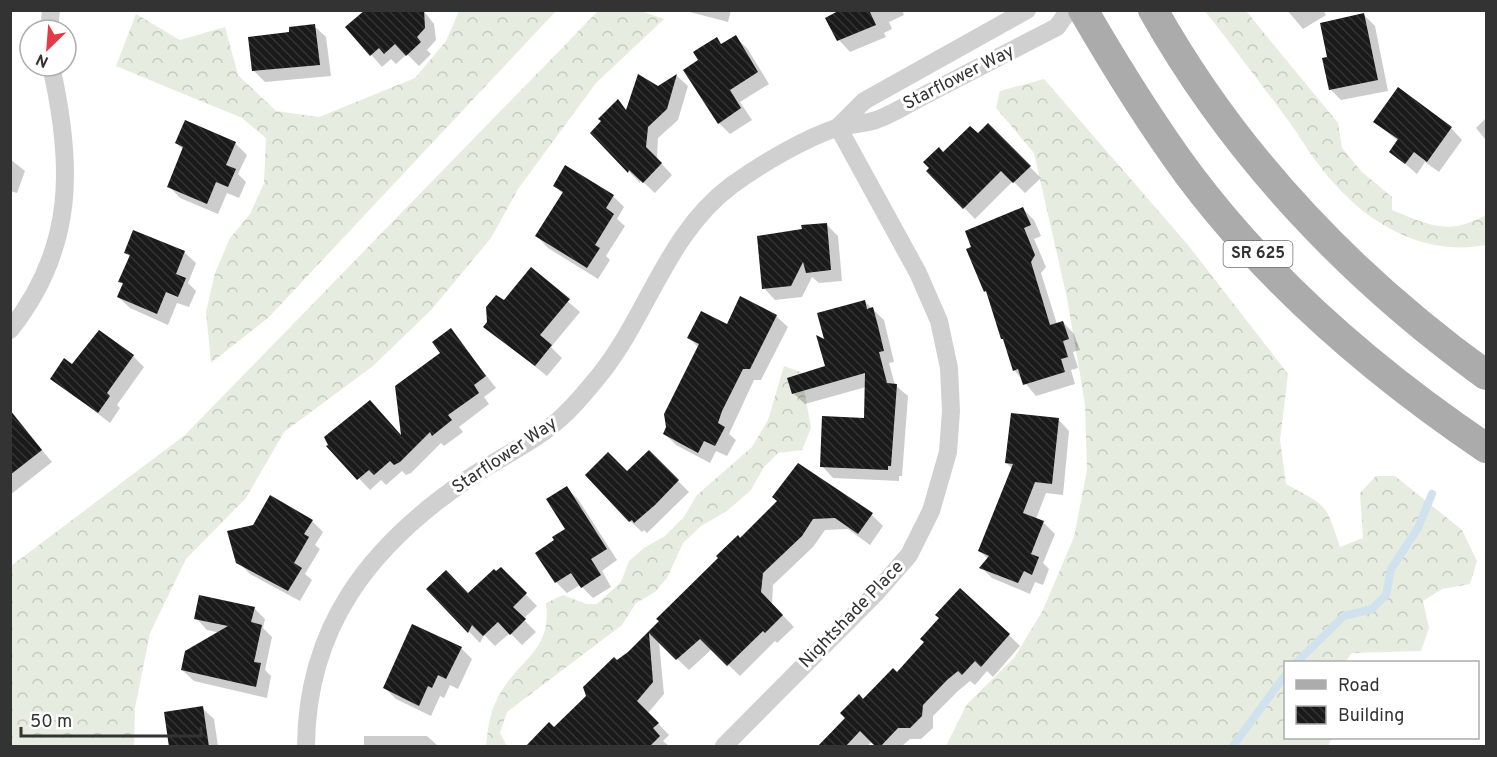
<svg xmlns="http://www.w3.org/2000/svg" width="1497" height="757" font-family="Overpass,sans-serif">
<defs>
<pattern id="forest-crowns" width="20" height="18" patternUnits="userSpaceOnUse" patternTransform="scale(1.5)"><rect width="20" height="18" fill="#e6ecdf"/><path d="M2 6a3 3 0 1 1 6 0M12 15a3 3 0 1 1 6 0" fill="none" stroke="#c6cbc0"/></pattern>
<pattern id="building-back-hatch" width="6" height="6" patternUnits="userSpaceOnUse" patternTransform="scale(1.5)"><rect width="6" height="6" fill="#1a1a1a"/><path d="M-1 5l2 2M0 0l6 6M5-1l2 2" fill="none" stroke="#333"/></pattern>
</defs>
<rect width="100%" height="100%" fill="#fff"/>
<!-- forest -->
<g fill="url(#forest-crowns)">
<path d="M459,11H556L269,317L211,363L206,312L215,273L230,238L250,214L264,183L266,138L242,118L116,66L136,14L180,40L225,27L238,75L276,111L319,117L415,78L446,41Z"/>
<path d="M598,11H641L664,19L596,83L518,189L491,238L431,310L373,366L284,432L246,498L186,559L150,633L135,708L134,746H11V566L185,435Z"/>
<path d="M1205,11H1246L1338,123L1342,148L1362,172L1392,197V210C1429,225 1448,236 1486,215V245C1419,258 1358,218 1319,165C1309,153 1302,140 1293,127C1264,88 1235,49 1205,11Z"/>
<path d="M1044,79L1188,245L1288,374L1280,440L1286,484C1327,507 1325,501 1340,547L1363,538L1360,493L1376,476H1395L1462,530L1477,561L1470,584L1442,589L1423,601L1429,628L1421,651L1352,653L1345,662H1286V738H1332L1328,746H946L967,704L1014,658L1043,610L1074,537L1087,470L1085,404L1067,298L1034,153L996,108L1000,91Z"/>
<path d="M784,366L801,372L811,428L802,450L778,453L764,467L751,490L727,511L701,526L683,543L667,578L655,592L636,603L622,625L507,712L500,733L507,746H486C488,727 490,710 501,692C522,657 552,650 546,603L563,595L586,604H597L621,582L629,561L644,548L665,536L684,517L697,495L752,447L768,420Z"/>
</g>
<!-- shadow -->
<g fill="#0003">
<path d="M423,10L434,24L436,40L427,50L431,54L419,66L407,54L396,64L391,59L382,67L347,27Z"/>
<path d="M682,10H731L728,22Z"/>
<path d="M835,10H902L904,15L889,22L892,29L884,33L886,37L850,52L839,40L827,18L837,14Z"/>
<path d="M1287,10H1323L1326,15L1303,29Z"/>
<path d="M1364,15L1375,26L1388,91L1341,100L1330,89L1328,58Z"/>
<path d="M314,26L326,37L331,76L265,82L254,71L291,33Z"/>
<path d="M735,37L747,48L769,84L740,102L752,120L730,134L719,123Z"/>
<path d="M677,76L688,86L678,120L658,138L657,159L672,175L655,193L641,180L640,183L592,133L618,102L627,111Z"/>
<path d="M1486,118V140L1476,128Z"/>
<path d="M186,122L235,143L247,155L238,174L246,182L239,198L227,193L218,214L180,198L169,186L183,150L177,143Z"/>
<path d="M1375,122L1451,128L1462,140L1439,172L1425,162L1417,174L1391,152L1398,141Z"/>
<path d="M988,125L1041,178L1025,193L1013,181L975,219L928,171L943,154L978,135Z"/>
<path d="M10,159L25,171L17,193L10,191Z"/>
<path d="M554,185L613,196L624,207L617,219L625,226L606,256L610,260L598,279L548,248L537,236L563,194Z"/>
<path d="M1023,209L1034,220L1041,236L1034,239L1046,267L1041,273L1057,324L1063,322L1074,334L1080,350L1073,352L1078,368L1071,370L1075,384L1036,396L1014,370L989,295L968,250Z"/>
<path d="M827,225L838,236L842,281L819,283L812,277L802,297L775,300L764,288Z"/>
<path d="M184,252L196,263L188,283L196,291L189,307L177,303L168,325L130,308L118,297L124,285L120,281L130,257L126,253Z"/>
<path d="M531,269L580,312L551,347L562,358L547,376L485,327Z"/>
<path d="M864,301L884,320L894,362L889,363L895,385L908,396L902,476H899V481L833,478L822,466L865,419L866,387L805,404L793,393L827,367V342Z"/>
<path d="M776,316L788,327L761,380H754L729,434L736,440L727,456L716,451L710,463L676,445L665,434L699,348L689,338Z"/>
<path d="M451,330L496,388L484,397L489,404L459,427L463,432L444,446L441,443L411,473L406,475L402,471L386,485L381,480L370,490L328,446L403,438Z"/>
<path d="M133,356L144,367L117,405L120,408L110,423L52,378L73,366Z"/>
<path d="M10,412L52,462L10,495Z"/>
<path d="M1058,419L1069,431L1063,495L1046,493L1036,519L1043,522L1055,534L1043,563L1049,569L1043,585L1035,582L1030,594L992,578L981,567L988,559L980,551L1013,469L1006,463Z"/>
<path d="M649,452L689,492L647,533L644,530L642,532L630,521L627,473Z"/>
<path d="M799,465L872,515L883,526L870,545L848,529L825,530L813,547L773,585L772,604L794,627L777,643L775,641L740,676L712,649L689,670L659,642L664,694L648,713L669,735L663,741L669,746H527L555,729L588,696L617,662L629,653L778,502Z"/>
<path d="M566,488L578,499L617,560L602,571L611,587L593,598L580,585L567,593L556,582V541L567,529Z"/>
<path d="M312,521L323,532L315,545L320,549L305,574L312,580L300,601L250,574L238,562Z"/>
<path d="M501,569L537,606L523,619L536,632L522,645L510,633L495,646L484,635L480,643L428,589L468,595Z"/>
<path d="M254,608L265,619L263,628L272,637L265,670L271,676L267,698L194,681L182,670L221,633L207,630L196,618Z"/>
<path d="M1009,635L1020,646L993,677L987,671L975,685L970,681L958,691L933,716V728L921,739H910L902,746H878L873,741L867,746H818L864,701L897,674Z"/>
<path d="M461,648L472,659L458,689L450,685L444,698L440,696L431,716L396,699L385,688Z"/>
<path d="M202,708L214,719L218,746H170Z"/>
<path d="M364,736H427L438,746H364Z"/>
</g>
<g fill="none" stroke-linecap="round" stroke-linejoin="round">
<!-- stream -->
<g stroke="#cfe2ee" stroke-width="8">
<path d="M1297,662L1344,616L1372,609L1386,595L1391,569L1418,528L1432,494"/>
<path d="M1233,746L1286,674"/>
</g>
</g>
<!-- building -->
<g fill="url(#building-back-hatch)">
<path d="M365,10H424L425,28L417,37L421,42L406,56L395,44L384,54L379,48L370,56L345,27Z"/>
<path d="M840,10H869L876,25L837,41L825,18Z"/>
<path d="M1364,13L1378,80L1329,90L1322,58L1327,57L1320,23Z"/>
<path d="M315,24L320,65L252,71L248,37L289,32V27Z"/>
<path d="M736,35L758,72L730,90L741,108L718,124L683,70L698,60L693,52L696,50L717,37L721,44Z"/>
<path d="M638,74L658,86L677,74L667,109L648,127L646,147L662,163L643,183L629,170L628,173L590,133L601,121L598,119L618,99L626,110Z"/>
<path d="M1398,87L1452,127L1427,162L1414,152L1405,164L1389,152L1398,139L1373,122Z"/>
<path d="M185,120L236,142L226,165L236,169L228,187L216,182L207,204L167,187L183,147L175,143Z"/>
<path d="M988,123L1031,166L1013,183L1001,171L963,209L926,171L929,168L923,162L939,147L943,152L970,126L978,133Z"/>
<path d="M565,165L614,195L606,208L614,214L595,245L600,248L587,268L535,236L563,192L553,186Z"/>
<path d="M1023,207L1031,225L1024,228L1035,255L1031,262L1050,325L1063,321L1069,339L1063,341L1068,357L1061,359L1065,372L1023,385L1018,369L1013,371L1003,339H1001L986,291L984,292L966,249L971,247L965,231Z"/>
<path d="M827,223L831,270L806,273L803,262L791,286L762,289L757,236L802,229L801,225Z"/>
<path d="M133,230L185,251L176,274L186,278L178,297L166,292L157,314L117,297L123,283L118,282L130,255L124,253Z"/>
<path d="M531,267L570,299L540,335L552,345L535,366L483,327L487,322L486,307L496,295L504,300Z"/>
<path d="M740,296L777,315L750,369H743L722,411L718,423L725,427L715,446L704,441L698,453L663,434L666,427L664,414L699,344L687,338L701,311L727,324Z"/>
<path d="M865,300L867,309L873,307L878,326L884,351L879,352L887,383L897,384L891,466H888V470L820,467L822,416L864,418L865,373L792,394L787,378L825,366L816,335L824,339L817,313Z"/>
<path d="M451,328L486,376L474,385L479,393L448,415L452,420L432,436L430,432L400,462L394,465L390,461L374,475L369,470L357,480L326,446L328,445L324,437L370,400L401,435L395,386L440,353L432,342Z"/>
<path d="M99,330L134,355L107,393L110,396L98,413L50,379L64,358L72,364Z"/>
<path d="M10,410L42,450L10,475Z"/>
<path d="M1011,413L1059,418L1052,484L1035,482L1023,513L1044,521L1031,554L1039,557L1032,575L1024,571L1018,583L979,568L989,556L978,551L1013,464L1005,463Z"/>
<path d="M649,450L679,480L655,505L634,523L632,520L629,522L585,475L608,452L627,471Z"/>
<path d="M798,463L873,513L858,534L835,518L813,519L802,536L763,573L761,592L783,615L765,633L763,631L727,666L700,639L676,660L649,633L653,682L637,701L659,723L653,728L660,736L649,747H525L549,722L554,727L586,696L583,687L614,657L617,660L628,652L659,621L656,619L718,558L716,556L738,535L740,538L777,501L772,497Z"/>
<path d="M567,486L607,549L591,559L601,575L581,588L571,573L555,583L535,553L554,540L552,537L565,529L546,499Z"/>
<path d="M270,495L313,520L304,534L309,537L294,563L302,568L288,591L236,563L227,531L253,525Z"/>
<path d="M501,567L527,593L513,607L526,619L510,635L498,622L483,636L472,625L468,633L426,589L446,570L468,593L494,569L496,571Z"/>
<path d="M960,588L1010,634L981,667L975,661L962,675L958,671L947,680L923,705L922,716L910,728H898L880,747H876L860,731L845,747H817L845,718L840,713L859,694L863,699L893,668L897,672L924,642L920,639L939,618L935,615Z"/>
<path d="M199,595L255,607L251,622L262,625L254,662L261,663L256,687L181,670L185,651L228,626L194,619Z"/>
<path d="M412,624L462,647L446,679L438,675L432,688L428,686L419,706L383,688Z"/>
<path d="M203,706L209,747H169L164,712Z"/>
</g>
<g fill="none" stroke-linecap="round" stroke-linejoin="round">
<!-- street -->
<g stroke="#d0d0d0" stroke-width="18">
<path d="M49,30L51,10"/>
<path d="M838,127L864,101L1027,10"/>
<path d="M10,330C76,247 73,163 51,66"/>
<path d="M306,746C307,627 369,547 465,481C497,458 537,442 565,414C577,403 588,389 598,377C648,316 666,234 732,185C761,164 805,138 839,127C851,124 864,124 876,120C896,113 916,99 935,90C976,69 1016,48 1057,27L1069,10"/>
<path d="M724,746L875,594L909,555L931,511L948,452L951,411L949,368L939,321L918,273L838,127"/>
</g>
<!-- primary -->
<g stroke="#ababab" stroke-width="30">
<path d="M1083,10C1116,67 1150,122 1189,175C1270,283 1375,373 1486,448"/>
<path d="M1153,10C1235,156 1352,278 1486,375"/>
</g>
</g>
<g text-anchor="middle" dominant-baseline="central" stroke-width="6" stroke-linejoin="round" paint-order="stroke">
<!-- shield labels -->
<rect fill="#fff" stroke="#707070" stroke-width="1.5" x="1223.5" y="241" width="69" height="26" rx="4.5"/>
<g font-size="16" font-weight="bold" fill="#333">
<text x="1258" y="254">SR 625</text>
</g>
<!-- street labels -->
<g font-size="18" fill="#333" stroke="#fff">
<text transform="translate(959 78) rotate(-27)">Starflower Way</text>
<text transform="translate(505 456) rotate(-34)">Starflower Way</text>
<text transform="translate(852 615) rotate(-46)">Nightshade Place</text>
</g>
</g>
<!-- border -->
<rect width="1497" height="757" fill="none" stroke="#333333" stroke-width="24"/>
<!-- legend -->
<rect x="1284" y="661" width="195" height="78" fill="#ffffff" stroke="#adadad" stroke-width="1.5"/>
<rect x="1296" y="680" width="30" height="9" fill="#ababab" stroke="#adadad" stroke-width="1.5"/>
<text x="1338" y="691" font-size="18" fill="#333333">Road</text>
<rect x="1296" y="706" width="30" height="18" fill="url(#building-back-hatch)" stroke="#adadad" stroke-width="1.5"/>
<text x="1338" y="721" font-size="18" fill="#333333">Building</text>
<!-- north arrow -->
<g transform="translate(48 48) rotate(205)"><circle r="28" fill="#ffffff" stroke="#adadad" stroke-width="1.5"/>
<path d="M0-4.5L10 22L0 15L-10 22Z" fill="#e63946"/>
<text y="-9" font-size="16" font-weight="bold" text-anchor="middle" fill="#333333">N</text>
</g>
<!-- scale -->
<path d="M21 727v9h180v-9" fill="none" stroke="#333333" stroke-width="3"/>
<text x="30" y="727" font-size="18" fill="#333333" stroke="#ffffff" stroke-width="4.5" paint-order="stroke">50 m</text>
</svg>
